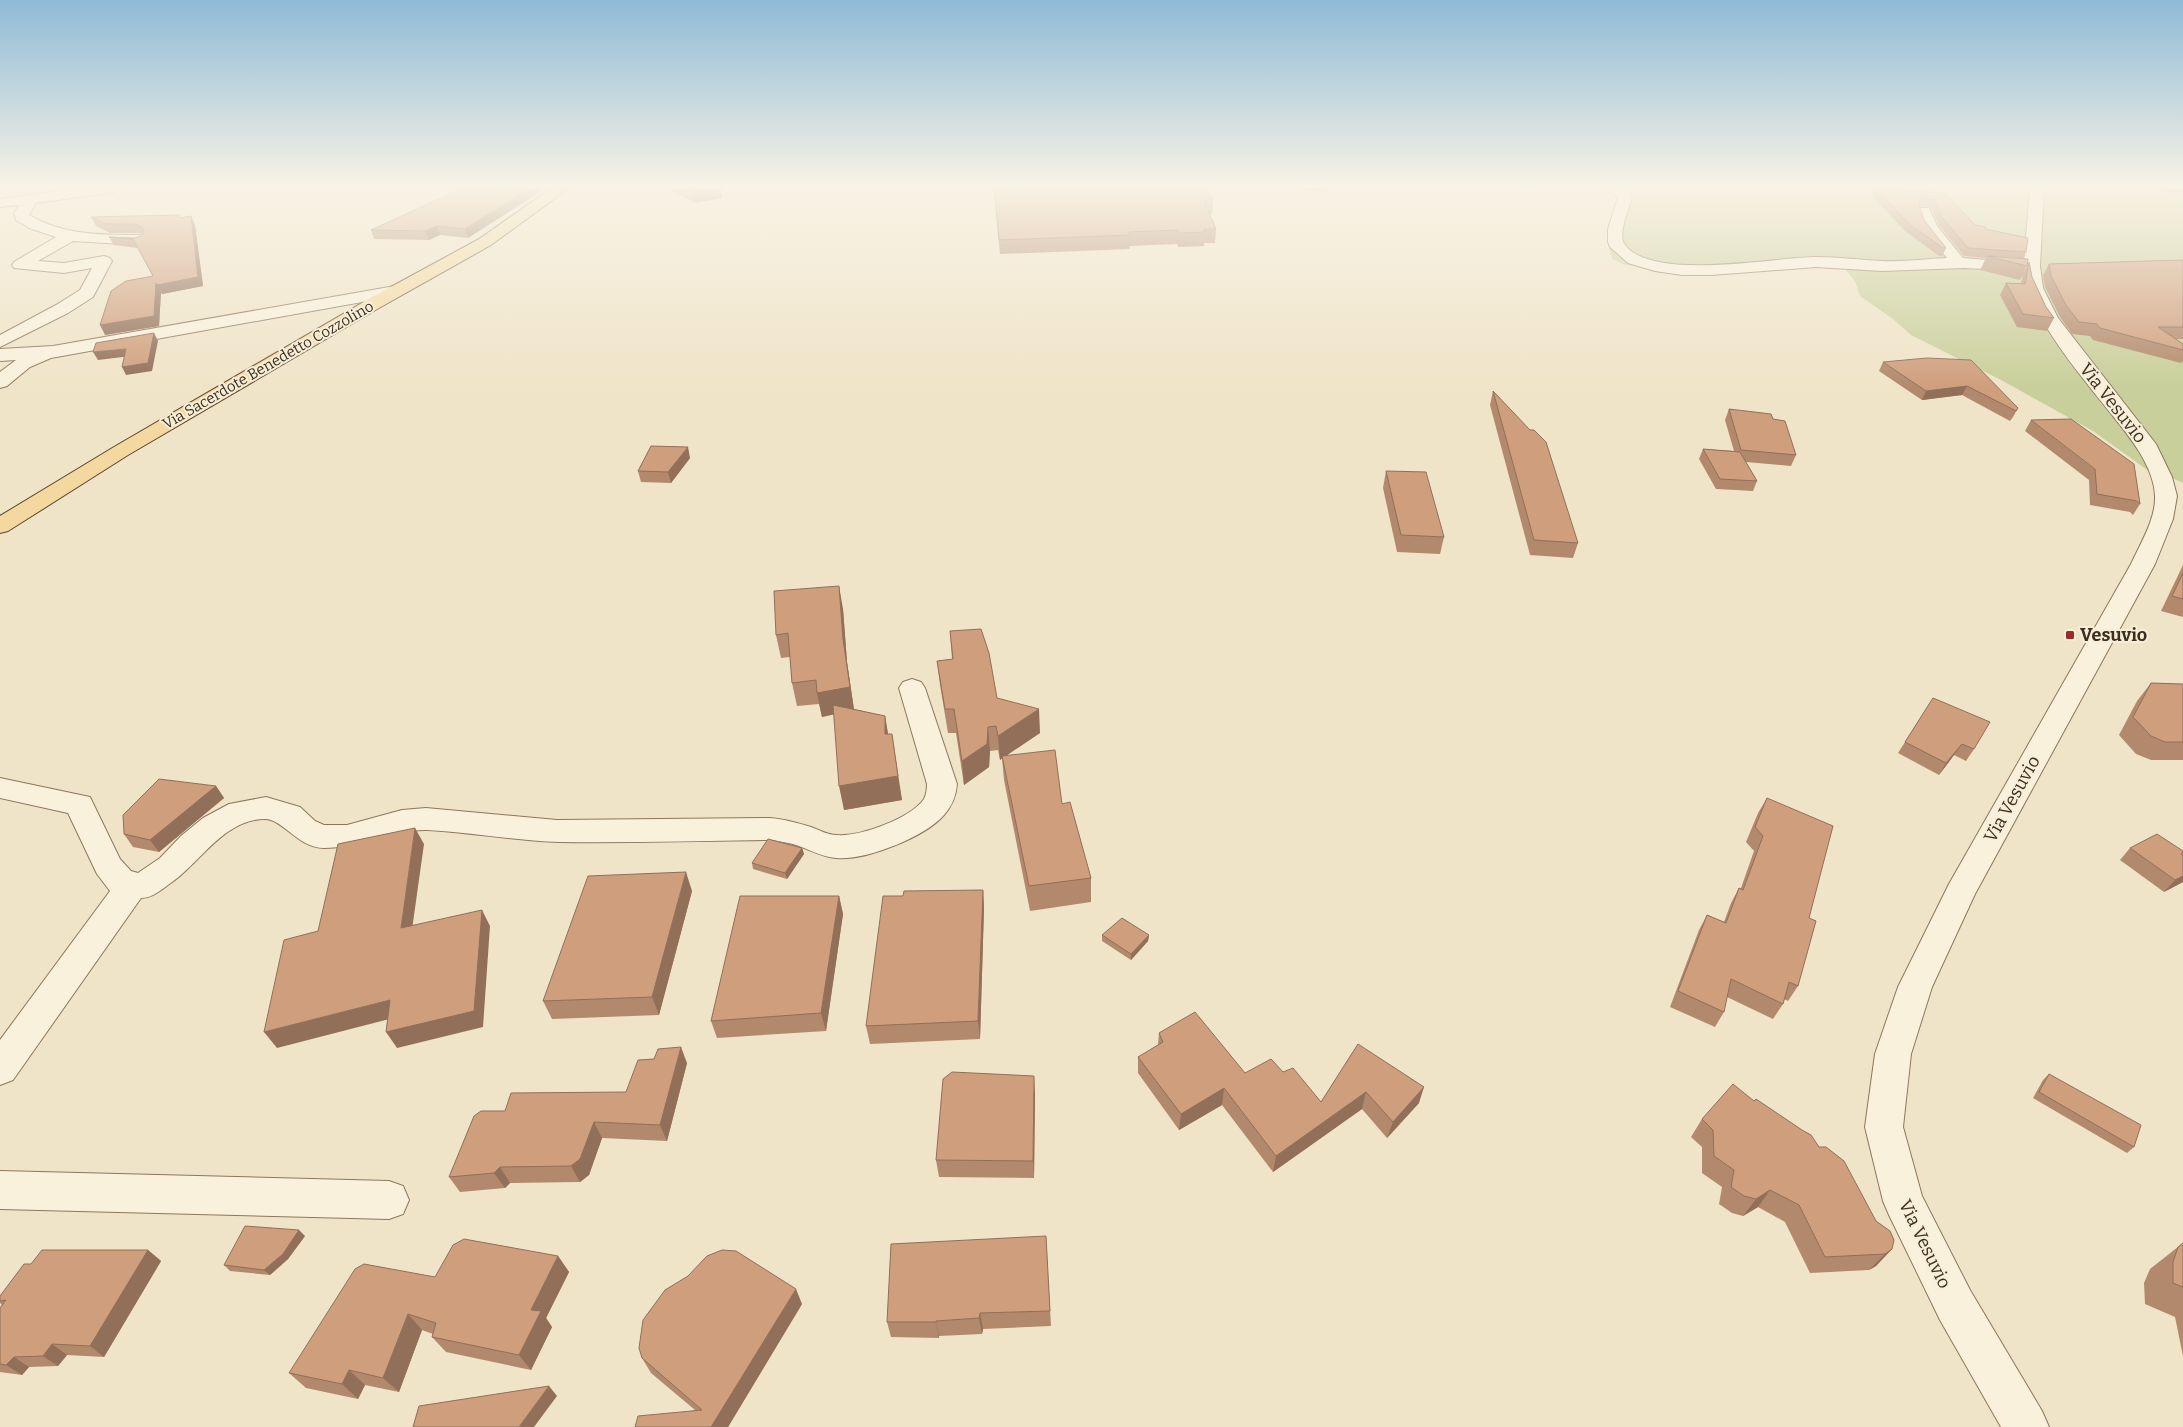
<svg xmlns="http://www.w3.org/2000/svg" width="2183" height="1427" font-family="Bitter,serif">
<rect width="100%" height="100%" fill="#f0e4c8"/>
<!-- green -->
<path fill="#c9cf9b" d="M1624,188H2183V483L2159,472H2150L2093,431L2001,380L1911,335L1893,319L1860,296L1855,281L1841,264L1654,268L1625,265L1612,259L1607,242L1608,233Z"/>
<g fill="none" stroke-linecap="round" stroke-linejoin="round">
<!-- minor casing -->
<g stroke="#8d765c" stroke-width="2">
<g id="minor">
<path d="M79,188H122L115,192L36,203L29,215C63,235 100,235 139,235L145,237L147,240L145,243L139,245L73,241L38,261L64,263L104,256L110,258L112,261L93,297L68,313L0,347V335L56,305L80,290L92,268L64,273L14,268L12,265L14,262L56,237L29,228L16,220L14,213L19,205L0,207V199Z"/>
<path d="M1602,188H1625L1632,197C1629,208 1617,235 1625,245C1654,282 1774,257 1817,257C1839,257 1861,260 1882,261C1904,262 1925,259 1947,258L1922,227L1917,211L1919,208H1929L1937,226L1963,258L2024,263L2030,188H2044L2040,266L2043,288L2058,318L2156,444L2172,477L2177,496L2173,519L2155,564L1975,894L1932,987L1911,1054L1903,1127L1922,1196L1970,1290L2042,1411L2049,1427H2001L1940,1320L1889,1215L1883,1201L1865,1127L1875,1054L1898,987L1949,884L2131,564C2140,544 2156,519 2155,496C2154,467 2130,437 2113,416C2083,378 2030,318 2024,271L1964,268L1882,271L1816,267L1711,275H1682L1655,271L1628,263L1610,247L1608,242V229L1618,197Z"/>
<path d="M395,286L401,287L403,291L401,295L51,358L30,367L7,386L0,388V372L16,360L0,361V349L53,346Z"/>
<path d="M912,679L921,682L925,688L957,784C956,796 952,806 944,815C925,837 865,861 836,858C821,857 807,848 793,844C785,842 778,841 770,840C700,841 629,843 559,842C515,841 471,832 427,830C392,829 360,848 324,848C298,848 283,819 265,819C229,819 206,853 182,874C177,879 170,883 164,888C157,893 150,898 141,898L13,1080L0,1085V1040L110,891L97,874L68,813L0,798V778L90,797L120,859L131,871L138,873L160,858L181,836L203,818L229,804L266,797L300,807L315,821L324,825H347L402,810L426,808L557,820L770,818C784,819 798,823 811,827C819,830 828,835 837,835C860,837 911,818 924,799C926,795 927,789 927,784L899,688L903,682Z"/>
<path d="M0,1171L389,1181L403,1186L409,1200L403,1214L389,1219L0,1209Z"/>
</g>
</g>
<!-- major casing -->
<g stroke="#5b4430" stroke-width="2">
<path id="major" d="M552,188H569L491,245L379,308L128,455L8,531L0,533V516L114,447L367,300L479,239Z"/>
</g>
<!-- minor -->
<use href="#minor" fill="#faf1dc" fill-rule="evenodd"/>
<!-- major -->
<use href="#major" fill="#f3d9a0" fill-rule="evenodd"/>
</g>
<!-- wall -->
<g fill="#b2896c">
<path d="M666,188H721L722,198L695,203Z"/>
<path d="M994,188H1206L1213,201L1212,215H1210L1216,229L1215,243H1204V246L1178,247L1177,244L1130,246L1129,249L1000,254Z"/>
<path d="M1303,188H1328L1327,192L1303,190Z"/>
<path d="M1875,188L1945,193L1975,225L1985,229L2026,252L2023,259L2027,266L2020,280L1980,270L1986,258L1964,256L1939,225L1931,207L1919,206L1924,220L1946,248L1942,256H1939L1905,231L1872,196Z"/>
<path d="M2159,188H2183V194L2164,192Z"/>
<path d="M544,189L468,238L440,235L429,240L374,239L371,230Z"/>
<path d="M179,215L180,218L191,216L195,225L203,286L162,294L161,292L159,326L105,335L153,276L138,248L114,245L109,237L135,238L141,236L142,234L139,233H110L96,226L91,217Z"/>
<path d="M2183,260V339H2175L2183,344V361L2181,363L2093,340L2090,336L2072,334L2060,317L2045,287L2043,275L2049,264Z"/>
<path d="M2029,262L2032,277L2046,307L2054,318L2047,331L2017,327L2000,295L2006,283L2021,284L2023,274Z"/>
<path d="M1927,358L2018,408L2013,417L2010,421L1962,395L1922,400L1879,371L1883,362Z"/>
<path d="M1493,391L1578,543L1573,558L1530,555L1490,405Z"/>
<path d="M1729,409L1773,419L1796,455L1791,466L1746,462L1757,481L1753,491L1716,489L1699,459L1703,449L1734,451L1725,420Z"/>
<path d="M2031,420L2140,504L2133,515L2130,512L2090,505L2089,480L2025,431Z"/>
<path d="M690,458L671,483L641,482L638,471Z"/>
<path d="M1386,471L1444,537L1440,554L1397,552L1383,488Z"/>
<path d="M2183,565V617L2161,611Z"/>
<path d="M843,609L847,662L854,709L885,716L888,734L902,800L844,810L834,714L822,717L819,704L797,706L792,683L790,657L781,658L776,635Z"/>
<path d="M950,631L997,698L1040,733L1006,755L1062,804L1091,878V902L1030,911L1004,780L1002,758L1000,760L998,750L990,751L989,767L964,785L956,733H948L940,685L937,661L952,659Z"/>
<path d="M2151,683L2183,684V760H2151L2136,754L2119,735L2137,701Z"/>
<path d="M1933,698L1974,749L1966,761L1954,755L1939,775L1898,753Z"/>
<path d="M216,786L224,798L159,852L133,847L124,834Z"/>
<path d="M1767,798L1809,918L1798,986L1788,1001L1784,999L1783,1004L1773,1019L1727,997L1724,1012L1715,1027L1670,1007L1699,930L1707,915L1724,922L1731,903L1739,888H1741L1754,851L1746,842L1758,813Z"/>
<path d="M802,848L804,854L787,879L753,869L752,863Z"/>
<path d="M2130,848L2183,851L2182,854L2183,882L2164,892L2120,860Z"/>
<path d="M983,890L984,908L980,1039L870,1044L866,1026L903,896Z"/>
<path d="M692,891L659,1015L552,1019L543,1001Z"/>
<path d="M839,896L843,914L826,1031L717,1038L711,1021Z"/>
<path d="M1102,935H1149L1148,941L1131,960L1102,941Z"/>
<path d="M1159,1033L1245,1073L1283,1072L1321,1102L1358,1044L1419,1103L1387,1138L1362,1109L1273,1172L1222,1105L1179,1130L1138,1073V1057L1158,1045Z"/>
<path d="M687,1063L667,1141L602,1138L589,1175L580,1182L510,1183L505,1188L460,1192L449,1177L505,1111L626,1092Z"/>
<path d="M2049,1074L2134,1147L2127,1153L2033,1098L2043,1080Z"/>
<path d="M1035,1093L1034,1178L939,1177L936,1160Z"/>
<path d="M1754,1101L1819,1147L1876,1221L1892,1249L1876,1266L1869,1270L1810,1273L1785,1222L1758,1207L1743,1216L1732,1213L1719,1204L1722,1187L1702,1173V1147L1691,1137L1702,1119Z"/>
<path d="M305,1236L288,1259L270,1275L230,1271L224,1265Z"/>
<path d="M1046,1236L1051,1326L983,1329L982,1334L939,1336V1338L891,1337L887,1322Z"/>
<path d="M2183,1243V1356L2175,1317L2145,1304L2144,1283L2150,1269Z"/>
<path d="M148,1250L161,1261L104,1357L67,1355L58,1366L29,1367L22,1375L0,1372V1308L2,1305L0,1303V1296L31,1264Z"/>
<path d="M558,1256L569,1272L546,1318L552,1327L531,1370L446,1352L432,1337L433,1334L422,1330L399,1392L365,1385L358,1399L306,1388L289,1373L435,1277Z"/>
<path d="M802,1304L728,1427H635L695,1410L651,1373L642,1358Z"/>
</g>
<!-- shaded-wall -->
<g fill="#916f58">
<path d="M530,188H544V189L468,238L465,229Z"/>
<path d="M701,188H721L722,198L695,203L693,190Z"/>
<path d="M191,216L195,225L203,286L162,294L157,285Z"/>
<path d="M437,226L440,235L429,240L425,231Z"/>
<path d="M156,283L161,292L159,326L105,335L100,325Z"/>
<path d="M154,333L158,341L152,371L126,375L122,367Z"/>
<path d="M126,349L131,356L98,360L93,352Z"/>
<path d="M1967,386L1962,395L1922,400L1926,391Z"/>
<path d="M688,447L690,458L671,483L668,472Z"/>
<path d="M839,586L843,609L847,662L854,710L822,717L817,693Z"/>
<path d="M1039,709L1040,733L1000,760L998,736Z"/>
<path d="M885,716L889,740L885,734Z"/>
<path d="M988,727L990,751L989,767L964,785L962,761Z"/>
<path d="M892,734L902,800L844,810L839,786Z"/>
<path d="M1962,744L1954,755L1939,775L1946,763Z"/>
<path d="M216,786L224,798L159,852L150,840Z"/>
<path d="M415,828L424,844L410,944L401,928Z"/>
<path d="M802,848L804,854L787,879L785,873Z"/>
<path d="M686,872L692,891L659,1015L652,997Z"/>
<path d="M2183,876V882L2164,892L2175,880Z"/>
<path d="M983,890L984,908L980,1039L978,1021Z"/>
<path d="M839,896L843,914L826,1031L821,1013Z"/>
<path d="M482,910L490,926L483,1027L397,1048L386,1032Z"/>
<path d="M1149,935L1148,941L1131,960V954Z"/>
<path d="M390,1000L401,1016L277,1048L264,1032Z"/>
<path d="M681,1047L687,1063L667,1141L660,1125Z"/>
<path d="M1034,1076L1035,1093L1034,1178L1033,1161Z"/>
<path d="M1424,1087L1419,1103L1387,1138L1393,1122Z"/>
<path d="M1224,1088L1222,1105L1179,1130L1181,1114Z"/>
<path d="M1366,1092L1362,1109L1273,1172L1276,1156Z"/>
<path d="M594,1122L602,1138L589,1175L580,1182L571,1166Z"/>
<path d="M500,1167L510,1183L505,1188L494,1173Z"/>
<path d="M1770,1190L1758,1207L1743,1216L1756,1199Z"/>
<path d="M299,1230L305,1236L288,1259L270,1275L264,1270Z"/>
<path d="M1892,1249L1876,1266L1869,1270L1885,1254Z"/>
<path d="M148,1250L161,1261L104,1357L90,1346Z"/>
<path d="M558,1256L569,1272L546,1318L552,1327L531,1370L519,1355L531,1310Z"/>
<path d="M796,1289L802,1304L728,1427H711Z"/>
<path d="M980,1313L983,1329L982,1334L979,1318Z"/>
<path d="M408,1314L422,1330L399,1392L383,1378Z"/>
<path d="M936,1321L939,1336V1338L936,1322Z"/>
<path d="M52,1344L67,1355L58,1366L43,1356Z"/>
<path d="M14,1357L29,1367L22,1375L6,1365Z"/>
<path d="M349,1370L365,1385L358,1399L342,1384Z"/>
<path d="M549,1386L557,1396L534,1427H519Z"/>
</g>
<!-- building -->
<g fill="#cf9f7d" stroke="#916f58">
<path d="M463,188H530L465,229L437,226L425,231L371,230Z"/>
<path d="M689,188H701L693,190Z"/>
<path d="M994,188H1206L1213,201H1204L1216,229H1204L1205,232L1179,233L1178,230L1129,232L1130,235L999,240Z"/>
<path d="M1876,188L1945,193L1975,225L1986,227L1985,229L2028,238L2026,252L1968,248L1942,217L1934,200L1922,198L1919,204L1924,220L1946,248H1943L1909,224Z"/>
<path d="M179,215V218L191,216L198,277L157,285L156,283L154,316L100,325L111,291L126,281L153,276L133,239L109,237L135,238L141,236L144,232L142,227L134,224H106L91,217Z"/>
<path d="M1987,256L2028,259L2027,266Z"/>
<path d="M2183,260V327H2158L2183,344V350L2100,328L2097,324L2079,322L2066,305L2051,276L2049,264Z"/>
<path d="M2029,262L2032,277L2046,307L2054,318L2023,314L2006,283L2025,284Z"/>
<path d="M154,333L148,363L122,367L126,349L93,352L96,343Z"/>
<path d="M1927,358L1971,360L2018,408L2016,411L1967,386L1926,391L1883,362Z"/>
<path d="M1493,391L1530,430H1534L1546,442L1578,543L1534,540Z"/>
<path d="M1729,409L1771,414L1773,419L1785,421L1796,455L1741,450Z"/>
<path d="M2071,419L2134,464L2140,504L2137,501L2097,494L2095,469L2031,420Z"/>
<path d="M651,446L688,447L668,472L638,471Z"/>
<path d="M1703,449L1740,452L1757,481L1720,479Z"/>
<path d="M1386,471L1426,472L1444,537L1401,535Z"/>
<path d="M2183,573V599L2172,596Z"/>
<path d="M839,586L843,639L850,687L817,693L816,680L792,683L788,633L776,635L774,591Z"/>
<path d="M981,629L989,653L997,698L1039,709L998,736L996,726L988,727L987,744L962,761L954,709H945L937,661L953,659L950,631Z"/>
<path d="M2151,683L2182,684H2183V742H2165L2151,736L2133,717Z"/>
<path d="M1933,698L1990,722L1974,749L1962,744L1946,763L1905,742Z"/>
<path d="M833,705L885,716V734H892L898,776L839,786Z"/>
<path d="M1055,750L1062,804L1070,802L1091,878L1029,886L1002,756Z"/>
<path d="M159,779L216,786L150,840L124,834L123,815Z"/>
<path d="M1767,798L1833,826L1809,918L1816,921L1798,986L1789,982L1783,1004L1731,979L1724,1012L1678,991L1707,915L1726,923L1739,888L1743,890L1763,836L1755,827Z"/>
<path d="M415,828L401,928L482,910L474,1011L386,1032L390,1000L264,1032L284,940L318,931L338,844Z"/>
<path d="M2157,834L2183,851V853L2181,854L2183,855V876L2175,880L2130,848Z"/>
<path d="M768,839L802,848L785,873L752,863Z"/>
<path d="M686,872L652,997L543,1001L588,876Z"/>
<path d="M983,890L978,1021L866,1026L883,896H903L904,891Z"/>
<path d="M740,896H839L821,1013L711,1021Z"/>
<path d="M1122,918L1149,935L1131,954L1102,935Z"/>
<path d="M1195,1012L1245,1073L1271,1059L1283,1072L1293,1068L1321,1102L1358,1044L1424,1087L1393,1122L1366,1092L1276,1156L1224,1088L1181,1114L1138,1057L1163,1042L1159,1033Z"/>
<path d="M681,1047L660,1125L594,1122L580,1159L571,1166L500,1167L494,1173L449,1177L474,1116L481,1111H505L511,1093L626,1092L638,1060L654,1059L658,1049Z"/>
<path d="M952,1072L1034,1076L1033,1161L936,1160L943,1079Z"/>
<path d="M2049,1074L2141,1125L2134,1147L2039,1092Z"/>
<path d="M1733,1084L1754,1101L1756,1099L1802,1130L1811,1135L1819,1147H1826L1844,1161L1876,1221L1890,1231L1894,1240L1892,1249L1885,1254L1825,1257L1799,1205L1770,1190L1756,1199L1744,1196L1731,1187L1734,1170L1714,1156L1713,1130L1702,1119Z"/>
<path d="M245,1226L299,1230L283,1254L264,1270L224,1265Z"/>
<path d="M1046,1236L1050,1311L980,1313L979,1318L936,1321V1322H887L891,1244Z"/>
<path d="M464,1239L558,1256L531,1310L541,1311L519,1355L432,1337L436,1323L408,1314L383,1378L349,1370L342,1384L289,1373L355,1269L364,1264L435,1277L453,1245Z"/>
<path d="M2183,1243V1287L2173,1283V1262L2178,1247Z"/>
<path d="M42,1250H148L90,1346L52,1344L43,1356L14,1357L6,1365L0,1364V1308L6,1300L0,1301V1296L24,1264H31Z"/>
<path d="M722,1250L736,1251L796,1289L711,1427H635L638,1416L702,1410L642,1358L639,1348L643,1320L665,1290L688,1276L707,1256Z"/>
<path d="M549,1386L519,1427H413L419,1406Z"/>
</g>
<!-- sky -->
<linearGradient id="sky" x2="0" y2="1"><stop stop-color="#8fbad6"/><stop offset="0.48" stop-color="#f8f3e6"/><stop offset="1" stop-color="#f8f3e6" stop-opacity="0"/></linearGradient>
<rect width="2183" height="388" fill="url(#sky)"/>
<!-- markers -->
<rect fill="#9e2a2b" stroke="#f7eed8" stroke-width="2" x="2065" y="630" width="10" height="10" rx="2.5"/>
<g text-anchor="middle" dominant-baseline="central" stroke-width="4" stroke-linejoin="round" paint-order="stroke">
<!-- far-street labels -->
<g font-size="15" fill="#3d2e20" stroke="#f7eed8">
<text transform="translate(268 365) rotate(-30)">Via Sacerdote Benedetto Cozzolino</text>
</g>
<!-- street labels -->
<g font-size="18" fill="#3d2e20" stroke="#f7eed8">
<text transform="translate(2113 403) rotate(52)">Via Vesuvio</text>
<text transform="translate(2012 799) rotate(-61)">Via Vesuvio</text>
<text transform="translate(1925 1244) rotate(64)">Via Vesuvio</text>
</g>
<!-- poi labels -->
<g font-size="18" font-weight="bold" fill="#3d2e20" stroke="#f7eed8" text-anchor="start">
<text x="2080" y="635">Vesuvio</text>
</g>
</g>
</svg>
